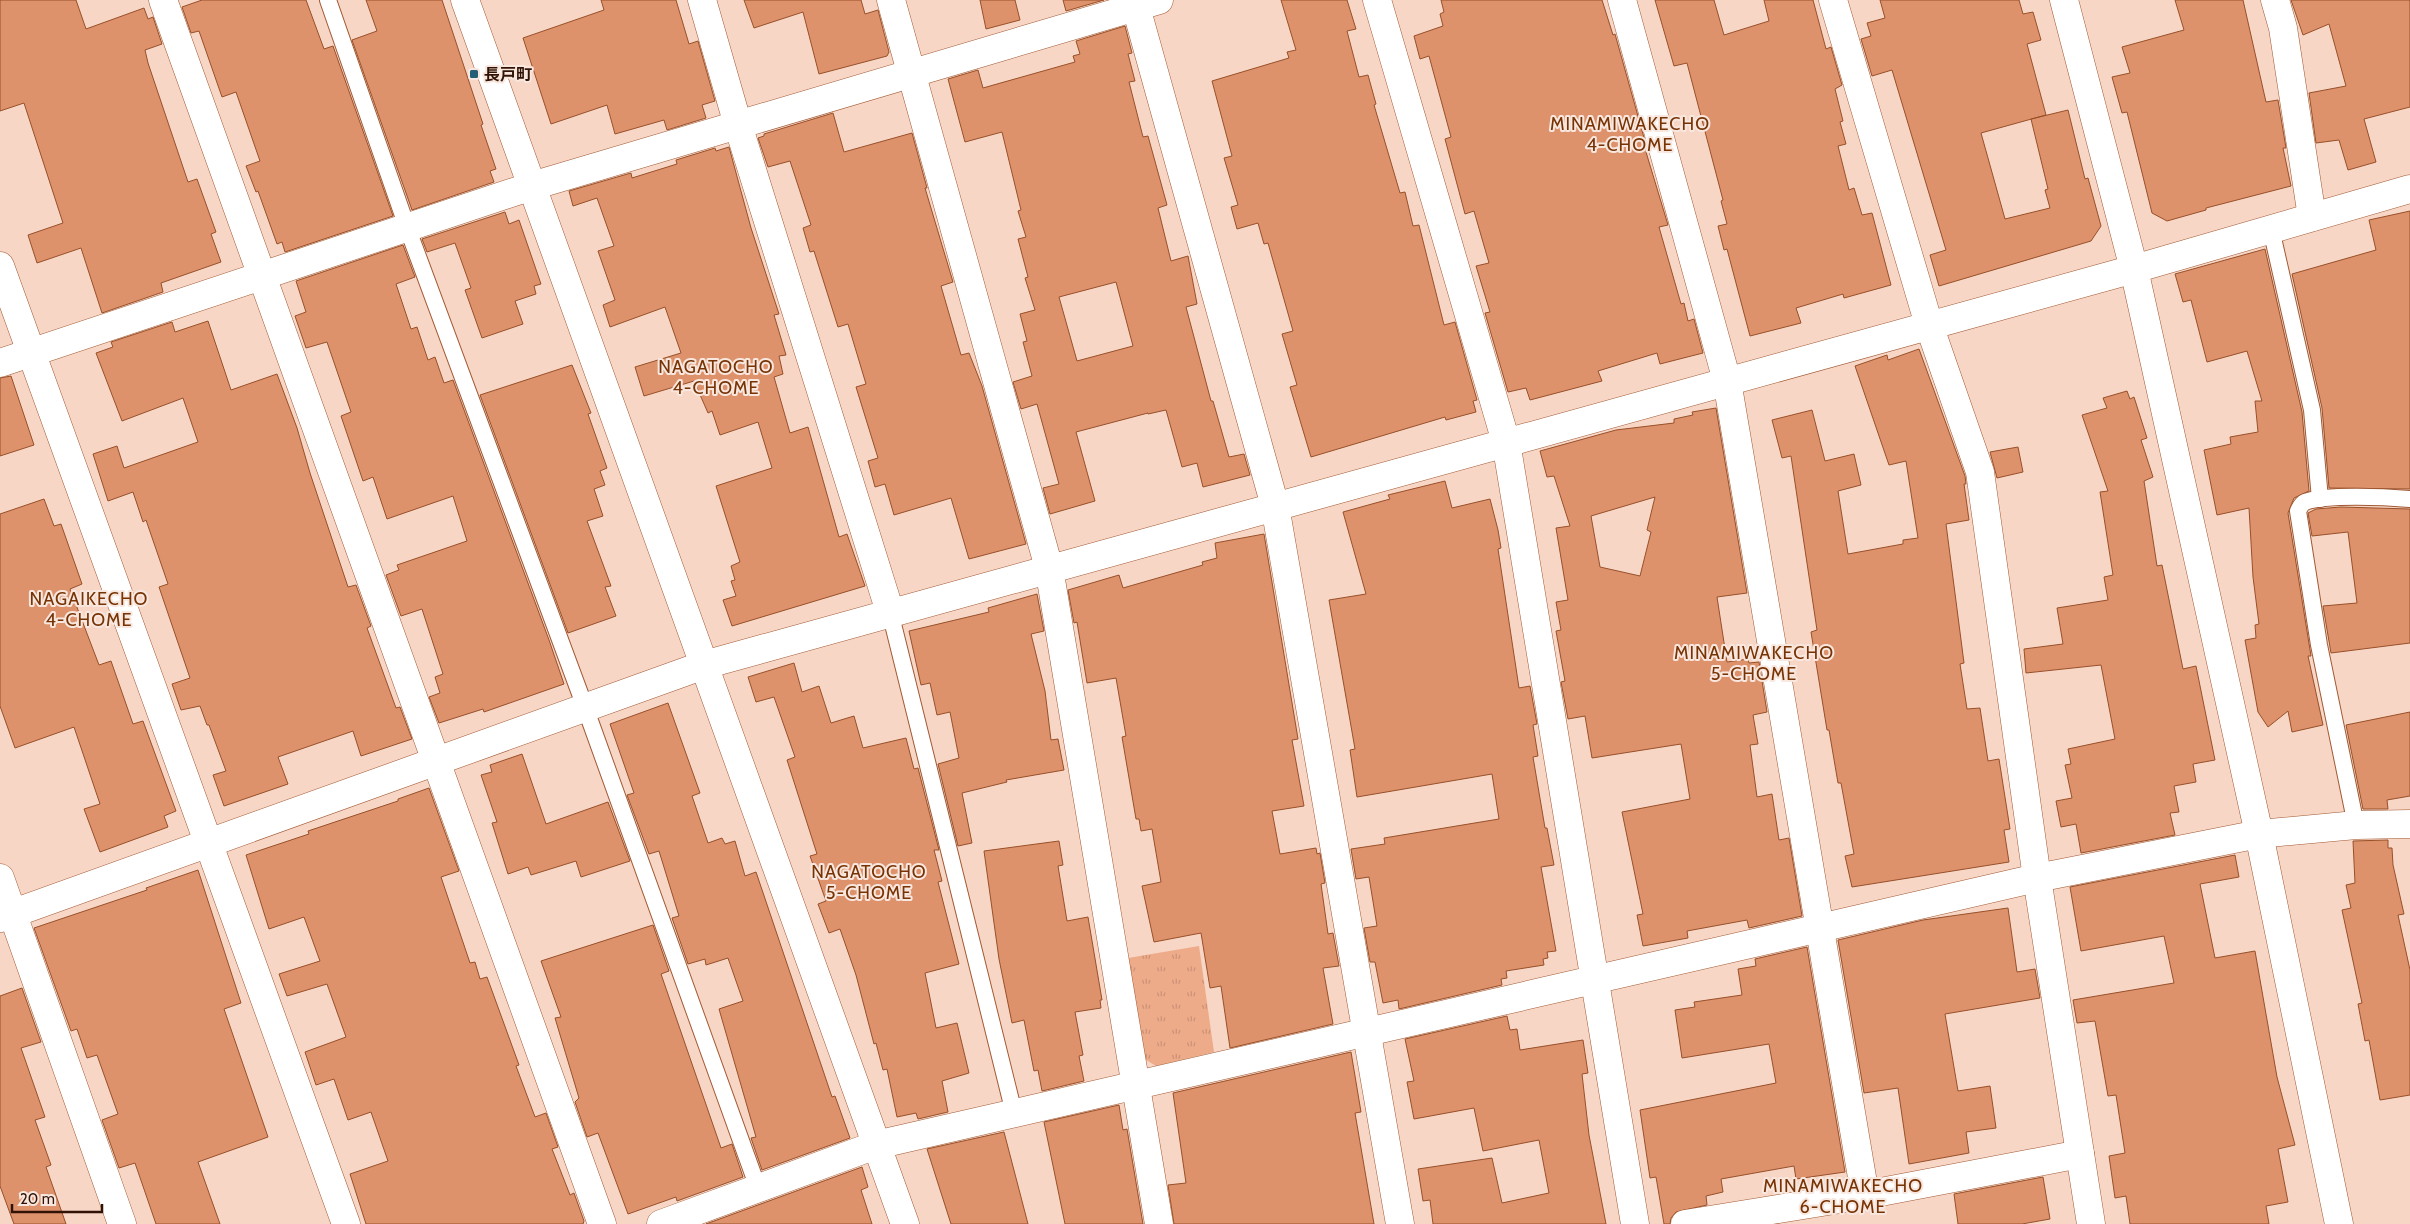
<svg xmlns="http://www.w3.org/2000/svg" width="2410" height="1224" font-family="Cabin,'Noto Sans JP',sans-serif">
<defs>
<pattern id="grass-tufts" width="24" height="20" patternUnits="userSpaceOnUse" patternTransform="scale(1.25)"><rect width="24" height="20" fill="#eeab8a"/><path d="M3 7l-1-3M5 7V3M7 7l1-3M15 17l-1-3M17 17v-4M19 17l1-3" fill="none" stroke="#cc9275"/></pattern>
</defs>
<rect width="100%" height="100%" fill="#f7d6c6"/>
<!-- grass -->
<path fill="url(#grass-tufts)" d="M1199,946L1214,1052L1156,1066L1143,1058L1128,958Z"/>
<!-- building -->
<g fill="#dd926c" stroke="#985029" fill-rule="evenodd">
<path d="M0,0H76L86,29L144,8L148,19L153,17L162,44L145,50L148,63L188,182L197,179L216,232L211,234L221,262L161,283L163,292L102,313L81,248L37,263L28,235L63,223L24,103L0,111Z"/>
<path d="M202,0H306L324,49L333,46L393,216L285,252L282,242L277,244L258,191L256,192L246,166L260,161L236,92L222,97L199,31L191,33L182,7Z"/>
<path d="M366,0H442L483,124L481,125L496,169L490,171L494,182L412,210L352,40L377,31Z"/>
<path d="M601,0H676L689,44L698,41L715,101L702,105L706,118L667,130L664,120L615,134L607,105L551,124L523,38L604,10Z"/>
<path d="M744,0H861L865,14L878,10L889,52L887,56L819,74L803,12L754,28Z"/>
<path d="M980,0H1015L1020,20L986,29Z"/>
<path d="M1063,0H1104L1066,11Z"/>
<path d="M1281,0H1347L1356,29L1347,31L1359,77L1368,75L1376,104L1374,105L1400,193L1405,192L1413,226L1419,225L1444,325L1455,322L1477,400L1473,401L1476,412L1446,420L1445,417L1311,457L1290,387L1297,385L1282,334L1293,331L1268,243L1264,244L1258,223L1237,229L1231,207L1238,205L1224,158L1232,156L1212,81L1289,58L1287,52L1296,50Z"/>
<path d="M1441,0H1602L1613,35L1615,34L1648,152H1646L1668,225L1659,227L1681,304L1684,303L1688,321L1694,319L1703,353L1660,364L1657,353L1598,371L1602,381L1530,400L1526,388L1508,392L1485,313L1490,312L1476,266L1489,263L1474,211L1465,214L1445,139L1451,137L1429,56L1420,59L1414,36L1443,26L1440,14L1444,12Z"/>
<path d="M1655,0H1714L1724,35L1769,21L1764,0H1813L1826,49L1831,47L1842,85L1835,89L1843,121L1840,122L1846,144L1838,146L1849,190L1854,188L1862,215L1872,213L1891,285L1844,298L1843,294L1796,308L1801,323L1750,336L1727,249L1724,250L1718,226L1727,224L1721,201L1723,200L1687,63L1674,66Z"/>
<path d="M1880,0H2019L2023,14L2033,12L2041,40L2027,44L2046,115L1981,133L2005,219L2050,208L2045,190L2048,189L2031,119L2068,110L2085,179L2088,178L2101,226L2091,241L1939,286L1930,255L1946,250L1892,70L1872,76L1861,39L1871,36L1867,23L1885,18Z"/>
<path d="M2175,0H2243L2266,102L2278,100L2286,148H2283L2291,186L2206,208V210L2167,221L2152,213L2127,112L2122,113L2112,77L2130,73L2122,47L2184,30Z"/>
<path d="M2291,0H2410V107L2364,119L2376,162L2348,170L2339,140L2316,143L2309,93L2346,86L2329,24L2303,35Z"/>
<path d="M1125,26L1132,53L1128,54L1135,81L1129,82L1143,137L1148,136L1167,205L1158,208L1171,261L1188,256L1197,304L1186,307L1211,401H1213L1229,457L1244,454L1250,475L1203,487L1197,463L1182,467L1166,410L1148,414V413L1076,432L1095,501L1050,514L1043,488L1059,484L1037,404L1021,409L1013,382L1032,376L1023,342L1027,341L1020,314L1035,310L1025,278L1028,277L1018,239L1026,237L1018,211L1021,210L1002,132L965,142L948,79L978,70L983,88L1075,62L1073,56L1080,54L1076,41ZM1116,282L1133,346L1077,361L1059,297Z"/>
<path d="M833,113L844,152L912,133L927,188H925L953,282L941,286L961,355L969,353L982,386L1026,544L969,559L951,498L894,515L885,484L875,487L868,461L878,458L856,387L866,384L848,324L838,327L814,251L810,252L803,228L811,225L790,161L768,167L758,138L764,136V134Z"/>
<path d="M729,147L751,228L779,314L774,315L786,355L779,356L783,374L774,377L790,433L808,427L839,537L847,534L865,586L732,626L723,600L736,596L731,581L735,580L731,566L740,562L716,486L772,468L758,422L720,435L712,411L708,413L694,381L644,396L635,367L681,353L665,307L610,327L603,305L615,300L598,251L614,246L597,198L573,206L569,191L631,173L632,178L677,164L676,160L715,148L716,151Z"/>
<path d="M2410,211V489L2329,488L2322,408L2292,274L2376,250L2369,220Z"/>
<path d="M505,212L509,224L519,220L541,284L534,286L536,294L515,301L523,324L482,338L465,290L471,288L455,243L427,252L422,239Z"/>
<path d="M403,245L415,277L396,284L411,329L417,327L428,360L435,357L444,383L453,380L549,640L564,684L484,712L483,709L439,723L429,697L440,693L435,677L443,674L422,609L401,616L386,575L399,570L397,565L467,541L453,496L387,519L373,477L363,481L341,416L351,412L327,342L306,348L295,316L306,312L296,281Z"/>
<path d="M2265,249L2302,412L2309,491L2294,498L2288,513L2311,656H2308L2323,725L2292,732L2288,711L2268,727L2258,712L2245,640L2256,638L2255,625L2259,624L2253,577L2249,508L2217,515L2204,450L2231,444L2230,437L2258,432L2255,401H2262L2247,351L2207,362L2191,300L2183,302L2175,274Z"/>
<path d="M208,321L231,390L277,374L297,428L310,473L348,587L356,585L371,626L367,628L396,708L400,707L412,739L361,756L353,731L278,757L288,784L224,806L213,775L226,771L209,725H207L200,706L181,710L172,684L190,678L159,587L168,584L146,520L143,522L133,492L108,501L93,454L117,446L124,468L198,442L183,398L122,421L96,353L113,347L111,342L172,322L175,332Z"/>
<path d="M1919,349L1965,476L1966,484H1964L1969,520L1946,524L1964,663L1960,664L1967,709L1980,708L1988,761L1999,759L2010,829L2004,830L2009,862L1852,887L1845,856L1854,854L1841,783H1838L1829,730H1827L1811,632L1817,630L1791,456L1782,458L1772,420L1812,410L1825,461L1854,454L1861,485L1838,491L1848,554L1903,544V540L1918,538L1906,461L1889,465L1855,366L1887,355L1888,360Z"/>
<path d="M572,365L591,413L588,414L607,468L600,471L605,485L594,489L603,516L587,521L611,586L605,587L616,616L568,633L480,395Z"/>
<path d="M11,376L34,445L0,456V378Z"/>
<path d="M2127,391L2130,399L2134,397L2147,438L2141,440L2153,477L2144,481L2157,566L2162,565L2183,669L2196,666L2215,760L2193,764L2196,782L2174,786L2179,812L2170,813L2175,835L2081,853L2076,824L2061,827L2056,801L2072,798L2065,765L2071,764L2068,749L2115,739L2101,665L2026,673L2024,649L2063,644L2057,608L2108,600L2104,577L2113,575L2100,492L2108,491L2082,415L2107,408L2103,398Z"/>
<path d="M1716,408L1747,593L1717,597L1727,662L1748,659L1749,663L1759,662L1767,712L1753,715L1758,744L1750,745L1757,797L1772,794L1779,840L1789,838L1802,916L1749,928L1747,920L1687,931L1688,938L1643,946L1637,915L1643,914L1622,812L1690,799L1681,744L1592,758L1585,716L1568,719L1561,682L1565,681L1556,631L1561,630L1556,602L1568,600L1556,528L1570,526L1554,476L1547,477L1540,451L1616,430L1674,423V419L1693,415L1692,412ZM1655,497L1647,530L1651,532L1640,576L1600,567L1591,516Z"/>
<path d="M2018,447L2023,472L1997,478L1990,452Z"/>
<path d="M1445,481L1452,508L1490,499L1498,530L1501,548L1498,549L1519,688L1530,686L1537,724L1533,725L1538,756L1533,757L1545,828H1547L1554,865L1541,867L1556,951L1547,952L1548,958L1543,959L1544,965L1506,971L1507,978L1501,979L1502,985L1399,1009L1398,1000L1383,1003L1375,962H1370L1364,928L1377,926L1369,877L1356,879L1351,849L1385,844L1384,838L1499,819L1492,774L1357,797L1350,750L1355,749L1329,600L1366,594L1343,512L1390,499L1388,495Z"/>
<path d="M44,499L54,526L61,524L82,584L70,589L99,665L111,661L133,724L143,721L176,811L164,816L168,827L100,852L84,809L100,804L74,727L15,748L0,706V514Z"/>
<path d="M2341,507L2410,509V643L2331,653L2323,606L2357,603L2348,532L2312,536L2308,513L2316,509Z"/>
<path d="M1264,534L1298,739L1292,740L1304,806L1272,811L1280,854L1316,848L1317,854L1320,853L1325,883L1321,884L1328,934L1333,933L1339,966L1323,968L1333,1024L1230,1048L1221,986L1210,988L1201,933L1154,942L1142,886L1161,882L1152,829L1141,831L1139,819H1136L1122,737L1126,736L1116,678L1087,683L1077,622L1074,623L1068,590L1119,575L1123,588L1203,565L1202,562L1217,558L1215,543Z"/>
<path d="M1037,594L1044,631L1031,634L1045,691L1051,740L1058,739L1064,770L1006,780L1007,782L962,793L972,843L958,846L938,764L959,758L950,712L937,715L930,683L921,685L909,631L989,612L988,608Z"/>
<path d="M794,663L802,692L819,686L831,723L854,716L863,748L906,738L914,769L918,768L939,850H934L942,881L938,882L959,964L925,973L936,1028L957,1023L969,1073L942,1081L948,1112L918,1119L916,1113L897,1117L887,1069L883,1070L876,1043L874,1044L856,975L840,929L829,933L818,904L826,901L810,856L817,854L787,760L795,757L774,697L756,702L748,677Z"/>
<path d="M668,703L700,793L692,796L708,843L722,838L725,844L735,841L745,876L756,872L832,1097L835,1096L850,1138L762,1170L751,1138L756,1137L719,1009L743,1001L728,958L706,965L705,959L688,964L672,918L679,916L659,851L649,854L627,795L634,793L610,724Z"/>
<path d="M2410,712V796L2387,800L2388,809H2363L2346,725Z"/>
<path d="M522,754L546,824L608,802L630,861L581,877L576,861L531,875L528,867L508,874L492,823L497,822L481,775L492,772L490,765Z"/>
<path d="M429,788L459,871L441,877L470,963L475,962L480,979L487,977L519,1065L516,1066L535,1117L546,1113L558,1147L552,1149L570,1195L574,1193L584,1221L583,1224H366L350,1174L388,1161L371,1112L348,1120L334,1079L316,1085L305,1052L346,1037L327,984L287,996L279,974L320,961L304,917L269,929L246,855L309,834L308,831L398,801V799Z"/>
<path d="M2388,840V848H2392L2393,865L2404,914L2398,915L2410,970V1095L2380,1100L2369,1040L2365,1041L2358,1004L2362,1003L2342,910L2351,908L2346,885L2355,883L2353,841Z"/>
<path d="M1059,841L1063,865L1058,866L1067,921L1088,917L1102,1000H1100L1101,1008L1075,1012L1083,1055L1079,1056L1084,1081L1042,1091L1038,1070L1034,1071L1024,1020L1012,1023L999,959L984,851Z"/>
<path d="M2235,855L2239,877L2200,884L2215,958L2255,951L2277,1077L2295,1145L2278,1149L2288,1202L2266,1206L2269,1224H2130L2126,1196L2115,1198L2109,1156L2125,1153L2116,1095L2108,1096L2095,1021L2077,1023L2073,1000L2174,983L2164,936L2081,951L2070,887Z"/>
<path d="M198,870L241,1003L224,1009L268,1137L198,1162L220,1224H156L135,1163L119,1168L102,1120L118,1114L97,1055L87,1058L77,1029L71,1031L34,928L147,890L146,888Z"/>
<path d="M2008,908L2017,972L2035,969L2040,998L1945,1014L1958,1091L1990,1086L1996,1128L1966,1132L1969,1153L1909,1164L1898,1088L1864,1093L1838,940L1923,920Z"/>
<path d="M653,925L669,971L661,974L721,1148L732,1144L743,1177L677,1201L676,1197L628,1214L598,1133L587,1137L575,1102L579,1098L555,1018L561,1017L541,961Z"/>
<path d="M1807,947L1845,1172L1796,1179L1794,1166L1721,1179L1723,1192L1706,1196L1707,1205L1676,1212L1671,1218L1670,1224H1664L1656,1177L1650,1178L1640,1110L1776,1083L1769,1044L1682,1058L1675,1010L1695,1007L1694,1002L1742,995L1738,969L1756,966L1755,959Z"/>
<path d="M22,988L41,1042L21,1048L45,1117L35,1120L51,1165L46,1167L66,1224H14L0,1186V996Z"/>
<path d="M1507,1016L1510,1030L1517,1029L1520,1050L1583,1040L1588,1073L1582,1074L1589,1135L1606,1224H1433L1430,1200L1423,1201L1418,1169L1492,1158L1502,1203L1549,1193L1539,1140L1483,1151L1474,1108L1414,1119L1407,1082L1414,1081L1405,1039Z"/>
<path d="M1351,1052L1361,1112L1355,1113L1374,1224H1174L1168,1185L1186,1183L1173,1093Z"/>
<path d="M1119,1105L1123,1130L1127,1129L1143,1224H1065L1044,1122Z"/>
<path d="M1004,1132L1028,1224H951L927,1149Z"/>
<path d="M862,1167L868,1187L861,1190L872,1224H706Z"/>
<path d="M2043,1177L2050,1219L2022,1224H1958L1954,1194Z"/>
</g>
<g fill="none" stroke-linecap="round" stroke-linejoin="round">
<!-- service casing -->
<g stroke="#a25933" stroke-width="18">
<g id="service">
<path d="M328,0L407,227L585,707L758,1188"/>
<path d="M2271,229L2312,410L2320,499"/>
<path d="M890,612L1014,1113"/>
<path d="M2356,825L2319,645L2298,511C2300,507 2301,504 2305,502C2325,494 2387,497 2410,499"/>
</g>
</g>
<!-- minor casing -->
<g stroke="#a25933" stroke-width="29">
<g id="minor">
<path d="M163,0L602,1224"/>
<path d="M702,0L738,125L890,612"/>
<path d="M891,0L1049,568L1159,1224"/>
<path d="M1134,0L1275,506L1400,1224"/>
<path d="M1622,0L1727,381L1865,1195"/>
<path d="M1833,0L1929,325L1980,472L2037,878L2091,1224"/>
<path d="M2275,0L2283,28L2312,217"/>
<path d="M0,363L532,186L1159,0"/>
<path d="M0,878L122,1224"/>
<path d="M661,1224L876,1145L2037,878L2259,834L2356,825L2410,824"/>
<path d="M1685,1224L1865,1195L2080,1154"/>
</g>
</g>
<!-- tertiary casing -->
<g stroke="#a25933" stroke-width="29">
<g id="tertiary">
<path d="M465,0L905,1224"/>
<path d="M1377,0L1506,442L1635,1224"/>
<path d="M2064,0L2134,269L2259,834L2339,1224"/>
<path d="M0,266L346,1224"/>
<path d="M0,918L704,665L2134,269L2410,189"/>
</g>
</g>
<!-- service -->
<use href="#service" stroke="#fff" stroke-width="16"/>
<!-- minor -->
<use href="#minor" stroke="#fff" stroke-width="28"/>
<!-- tertiary -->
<use href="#tertiary" stroke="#fff" stroke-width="28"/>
</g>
<!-- markers -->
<rect fill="#235f77" stroke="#f8e7df" stroke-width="2" x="469" y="69" width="10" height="10" rx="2.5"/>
<g text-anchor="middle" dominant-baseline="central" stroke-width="4" stroke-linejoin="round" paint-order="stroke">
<!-- poi labels -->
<g font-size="16" font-weight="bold" fill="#301304" stroke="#f8e7df" text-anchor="start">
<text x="484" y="74">長戸町</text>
</g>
<!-- neighbourhood labels -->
<g font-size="18" letter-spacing="1" fill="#773304" stroke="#f8e7df">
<text x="1630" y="124">MINAMIWAKECHO<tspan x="1630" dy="21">4-CHOME</tspan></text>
<text x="716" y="367">NAGATOCHO<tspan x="716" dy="21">4-CHOME</tspan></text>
<text x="89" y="599">NAGAIKECHO<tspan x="89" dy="21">4-CHOME</tspan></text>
<text x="1754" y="653">MINAMIWAKECHO<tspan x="1754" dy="21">5-CHOME</tspan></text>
<text x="869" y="872">NAGATOCHO<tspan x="869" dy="21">5-CHOME</tspan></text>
<text x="1843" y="1186">MINAMIWAKECHO<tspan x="1843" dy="21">6-CHOME</tspan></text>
</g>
</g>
<!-- scale -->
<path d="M12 1204v8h90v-8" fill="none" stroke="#301304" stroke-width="2.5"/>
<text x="20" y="1204" font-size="15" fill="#301304" stroke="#f8e7df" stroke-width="4" paint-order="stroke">20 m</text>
</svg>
